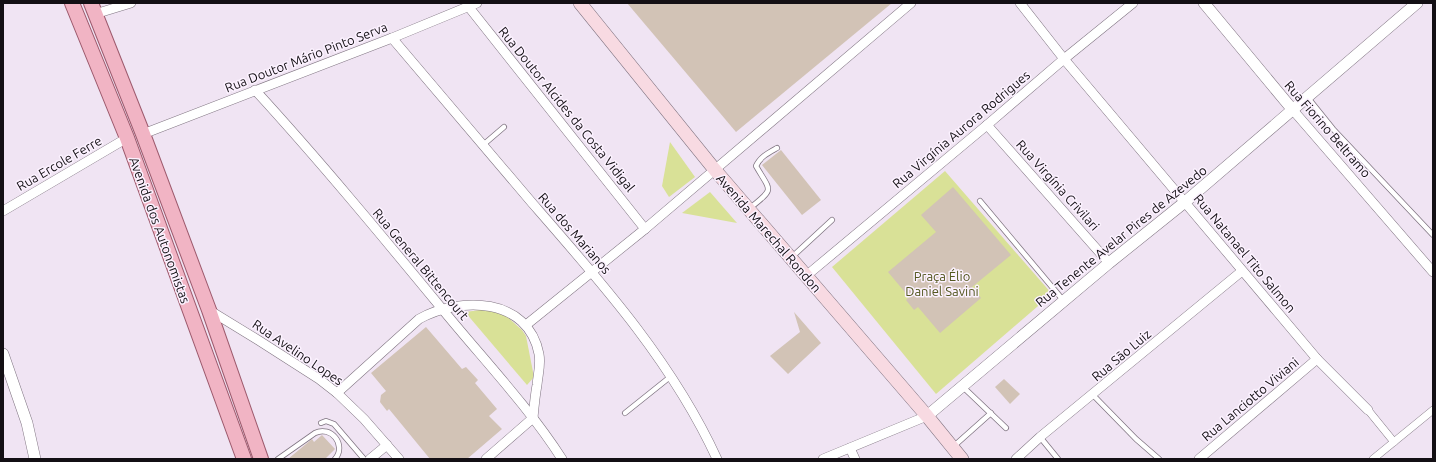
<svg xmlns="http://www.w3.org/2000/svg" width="1436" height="462" font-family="Ubuntu,sans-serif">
<rect width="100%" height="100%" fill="#f0e4f3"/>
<!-- green -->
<g fill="#d9e197">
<path d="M670,142L695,177L669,197L662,186Z"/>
<path d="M945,171L1052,294L936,394L832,267Z"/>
<path d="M710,192L737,223L682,213Z"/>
<path d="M488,309L502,312L522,330L526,336L534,377L527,385L465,312Z"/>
</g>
<!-- building -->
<g fill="#d2c3b6">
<path d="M627,3H892L736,132Z"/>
<path d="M781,150L821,200L802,215L762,165Z"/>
<path d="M953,187L1011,255L972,287L981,298L940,333L918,307L914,310L906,300L909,297L888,272L936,232L921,215Z"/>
<path d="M794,312L821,343L788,374L770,356L800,332Z"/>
<path d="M426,327L462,369L466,367L478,380L475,383L497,409L489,416L502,429L467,459H430L389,409L387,411L380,402L381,395L386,391L371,373Z"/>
<path d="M1004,379L1020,394L1010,404L995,387Z"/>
<path d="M322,435L335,449L325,459H288L312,439L314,442Z"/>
</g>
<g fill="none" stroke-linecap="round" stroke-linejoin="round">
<!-- service casing -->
<g stroke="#807582" stroke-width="6">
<g id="service">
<path d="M1308,98L1333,129L1433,235"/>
<path d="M483,145L504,127"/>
<path d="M980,201L1063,300"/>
<path d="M750,208C775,188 771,192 756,166C760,157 768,153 777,148"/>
<path d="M792,257L832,220"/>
<path d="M962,386L1006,428"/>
<path d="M1093,395L1136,439L1159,459"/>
<path d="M625,413L670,377"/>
<path d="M321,423L326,421L334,424L364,459"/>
<path d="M1040,437L1058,459"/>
<path d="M954,446L991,413"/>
<path d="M278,459L315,433C331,425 347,445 335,459"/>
</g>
</g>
<!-- pedestrian casing -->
<g stroke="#807582" stroke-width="8">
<g id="pedestrian">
<path d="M1368,410L1394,442"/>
<path d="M1373,459L1433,410"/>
</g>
</g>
<!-- minor casing -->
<g stroke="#807582" stroke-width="10">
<g id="minor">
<path d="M1020,3L1064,59L1317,359L1368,410"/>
<path d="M468,6L645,229"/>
<path d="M95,14L131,3"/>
<path d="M392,38C439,94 486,149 533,204C602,283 673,363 717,459"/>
<path d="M255,90C320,161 382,236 443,310C483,359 528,406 562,459"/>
<path d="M1292,109L1433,272"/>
<path d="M987,125L1109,263"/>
<path d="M143,134L392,38L477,3"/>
<path d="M3,211L127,138"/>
<path d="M806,276L987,125L1064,59L1133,3"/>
<path d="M209,310L258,340L319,379L337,393L364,419L399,459"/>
<path d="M526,325L645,229L911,3"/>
<path d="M337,393L419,319C460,296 528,297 539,354C541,365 538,374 537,385C535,396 534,407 533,418L486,459"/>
<path d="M850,448L855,459"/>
<path d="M370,459L387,445"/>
<path d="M823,459L927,416"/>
<path d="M1016,459L1040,437L1242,271"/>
<path d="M1199,459L1317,359"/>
</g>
</g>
<!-- tertiary casing -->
<g stroke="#807582" stroke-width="12">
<g id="tertiary">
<path d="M1204,3L1292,109"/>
<path d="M3,354L27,423L35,459"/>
<path d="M927,416L1109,263L1185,202L1417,3"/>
</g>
</g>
<!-- secondary casing -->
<g stroke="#807582" stroke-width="14">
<path id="secondary" d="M580,3L715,170L927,416L962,459"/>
</g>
<!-- primary casing -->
<g stroke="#9d5a6d" stroke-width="16">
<g id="primary">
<path d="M72,3L127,138L244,459"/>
<path d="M91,3L143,134L209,310L261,459"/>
</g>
</g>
<!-- service -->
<use href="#service" stroke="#fff" stroke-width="4.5"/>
<!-- pedestrian -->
<use href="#pedestrian" stroke="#fff" stroke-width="7"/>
<!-- minor -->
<use href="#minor" stroke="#fff" stroke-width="9"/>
<!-- tertiary -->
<use href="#tertiary" stroke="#fff" stroke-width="11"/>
<!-- secondary -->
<use href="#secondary" stroke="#f8dae2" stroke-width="13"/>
<!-- primary -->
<use href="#primary" stroke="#f1b4c4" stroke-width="14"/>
</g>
<g text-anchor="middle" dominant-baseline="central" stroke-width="3" stroke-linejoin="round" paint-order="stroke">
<!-- street labels -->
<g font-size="13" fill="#130f14" stroke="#fcf2ff">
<text transform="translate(306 57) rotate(-21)">Rua Doutor Mário Pinto Serva</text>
<text transform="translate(567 109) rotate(51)">Rua Doutor Alcides da Costa Vidigal</text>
<text transform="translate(961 129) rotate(-40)">Rua Virgínia Aurora Rodrigues</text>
<text transform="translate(1328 129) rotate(49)">Rua Fiorino Beltramo</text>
<text transform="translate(59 163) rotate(-30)">Rua Ercole Ferre</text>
<text transform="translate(1058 185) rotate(48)">Rua Virgínia Crivilari</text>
<text transform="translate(160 230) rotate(70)">Avenida dos Autonomistas</text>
<text transform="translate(575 233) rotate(49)">Rua dos Marianos</text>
<text transform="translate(769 233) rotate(49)">Avenida Marechal Rondon</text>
<text transform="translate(1121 236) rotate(-39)">Rua Tenente Avelar Pires de Azevedo</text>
<text transform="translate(1245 253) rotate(50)">Rua Natanael Tito Salmon</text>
<text transform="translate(421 264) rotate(50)">Rua General Bittencourt</text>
<text transform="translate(298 352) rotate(34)">Rua Avelino Lopes</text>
<text transform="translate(1121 355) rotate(-40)">Rua São Luiz</text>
<text transform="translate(1250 399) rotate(-40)">Rua Lanciotto Viviani</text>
</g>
<!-- park labels -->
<g font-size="13" fill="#545820" stroke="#fcf2ff">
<text x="942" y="276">Praça Élio<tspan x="942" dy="15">Daniel Savini</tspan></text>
</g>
</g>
<!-- border -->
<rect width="1436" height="462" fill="none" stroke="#130f14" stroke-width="8"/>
</svg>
